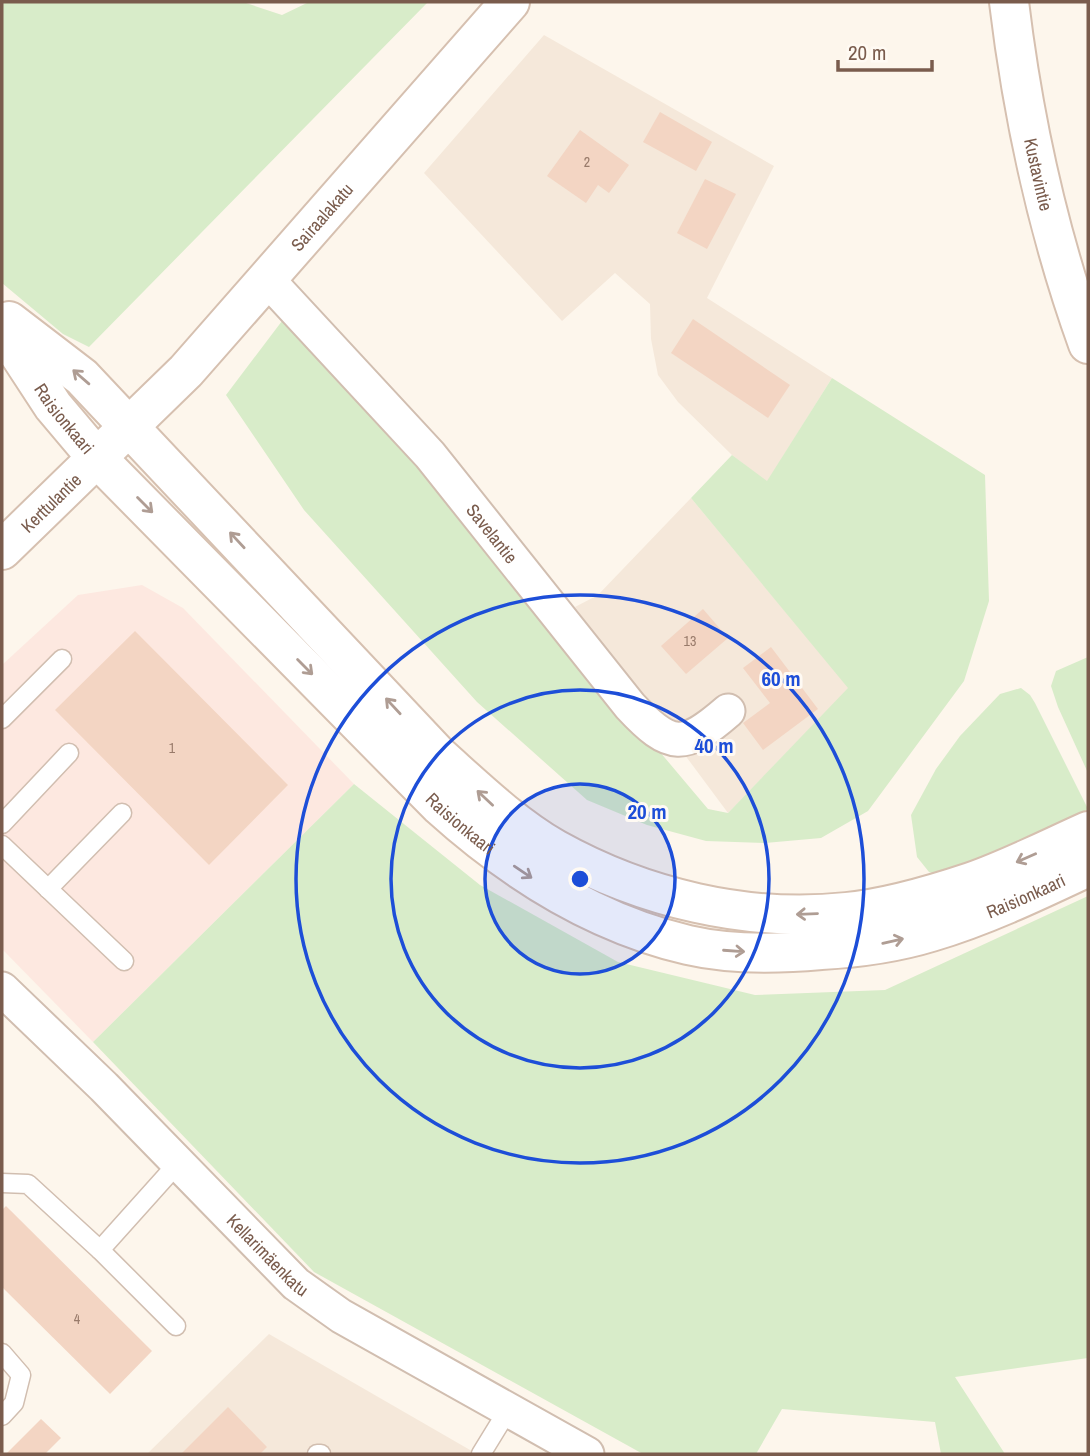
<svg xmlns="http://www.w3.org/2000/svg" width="1090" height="1456" font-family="'Archivo Narrow',sans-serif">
<rect width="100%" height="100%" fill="#fdf6ec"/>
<!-- residential -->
<g fill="#f5e8da">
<path d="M544,35L774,166L707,298L832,378L767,482L732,455L678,402L658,375L651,339L650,304L615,273L562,321L424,173Z"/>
<path d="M691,498L849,688L728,813L575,607L598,595Z"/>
<path d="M269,1334L477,1454H147Z"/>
</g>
<!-- commercial -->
<path fill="#fde8e0" d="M142,585L183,608L354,784L93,1042L2,949V665L78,595Z"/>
<!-- green -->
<g fill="#d8ecc9">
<path d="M2,2H243L282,15L309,2H428L89,347L63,334L2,283Z"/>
<path d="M282,321L301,326L708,809L728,813L848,688L691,498L732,455L767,481L832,378L985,475L989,601L964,681L868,811L821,838L765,843L706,841L647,825L587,800L477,702L304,510L226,395Z"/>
<path d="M1088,657V773L1058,707L1051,686L1056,671Z"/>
<path d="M1021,688L1030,695L1035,703L1088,809L1071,819L941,876L929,872L917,857L911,815L936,769L960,736L1000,694Z"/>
<path d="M354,784L480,885L618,962L755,995L885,990L1088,896V1358L955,1377L1005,1454H941L935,1422L782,1409L756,1454H643L314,1272L93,1042Z"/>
</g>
<!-- building -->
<g fill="#f3d5c3">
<path d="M660,112L712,142L696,171L643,142Z"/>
<path d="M580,130L629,165L609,193L598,185L586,203L547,176Z"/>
<path d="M705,179L736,194L707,249L677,233Z"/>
<path d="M693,319L790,385L768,418L671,353Z"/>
<path d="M703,609L728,638L686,674L661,646Z"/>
<path d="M135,631L288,785L209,865L55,710Z"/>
<path d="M771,647L818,709L763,750L743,723L770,703L743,668Z"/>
<path d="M6,1206L152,1351L110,1394L2,1287V1210Z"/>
<path d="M228,1407L267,1447L260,1454H181Z"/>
<path d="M41,1419L61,1438L45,1454H6Z"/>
</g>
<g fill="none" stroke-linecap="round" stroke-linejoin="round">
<!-- lane casing -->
<g stroke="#d1beb0" stroke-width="21">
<g id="lane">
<path d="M2,719L62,659"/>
<path d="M2,824L69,753"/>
<path d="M2,845L124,961"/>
<path d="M48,889L122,813"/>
<path d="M2,1183L28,1184L100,1250"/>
<path d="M176,1326L100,1250L178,1163"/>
<path d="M2,1353L21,1375L14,1403L2,1416"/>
<path d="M317,1454H321"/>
<path d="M481,1454L508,1410"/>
</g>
</g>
<!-- street casing -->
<g stroke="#d1beb0" stroke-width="37">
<g id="street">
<path id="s1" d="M267,279L430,455L630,706C671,750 684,749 728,711"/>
<path id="s2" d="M2,989L104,1087L296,1284L341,1316L587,1454"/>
</g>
</g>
<!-- secondary casing -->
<g stroke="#d6c0b0" stroke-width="42">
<g id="secondary">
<path id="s3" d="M1009,2C1023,118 1048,233 1088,344"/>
<path d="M9,321L82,377L439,756C476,789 512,824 555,849C643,898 747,923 847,912C889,908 932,895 971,882C1011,868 1050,848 1088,831"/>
<path id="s4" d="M2,328L53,406L96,457L440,806C512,871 593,923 688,945C731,955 777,954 821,950C858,948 895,943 931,932C985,916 1037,891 1088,867"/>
<path id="s5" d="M2,550L186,371L510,2"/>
</g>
</g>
<!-- lane -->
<use href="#lane" stroke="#fff" stroke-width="18"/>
<!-- street -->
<use href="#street" stroke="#fff" stroke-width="33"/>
<!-- secondary -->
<use href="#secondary" stroke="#fff" stroke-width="38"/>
</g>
<!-- one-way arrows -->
<defs><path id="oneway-shaft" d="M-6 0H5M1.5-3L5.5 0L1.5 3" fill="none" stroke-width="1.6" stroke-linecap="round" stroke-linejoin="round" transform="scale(1.75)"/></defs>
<g stroke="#af9d94">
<use href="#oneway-shaft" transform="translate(81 377) rotate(-139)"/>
<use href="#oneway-shaft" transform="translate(145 505) rotate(45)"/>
<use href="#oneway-shaft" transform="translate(237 540) rotate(-133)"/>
<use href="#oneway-shaft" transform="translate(305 667) rotate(45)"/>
<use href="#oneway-shaft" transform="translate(393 706) rotate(-133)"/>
<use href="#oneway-shaft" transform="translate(485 798) rotate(-137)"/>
<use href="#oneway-shaft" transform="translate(1026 858) rotate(156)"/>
<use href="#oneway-shaft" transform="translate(523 872) rotate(34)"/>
<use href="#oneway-shaft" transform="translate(807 914) rotate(178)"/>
<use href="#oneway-shaft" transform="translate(893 941) rotate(-13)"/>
<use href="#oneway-shaft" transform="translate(734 951) rotate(4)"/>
</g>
<!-- distance rings -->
<circle cx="580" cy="879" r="95" fill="#1d4ed8" fill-opacity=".12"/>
<g fill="none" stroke="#1d4ed8" stroke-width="3.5">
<circle cx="580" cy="879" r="95"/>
<circle cx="580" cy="879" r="189"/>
<circle cx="580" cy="879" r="284"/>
</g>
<g text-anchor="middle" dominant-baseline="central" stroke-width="6" stroke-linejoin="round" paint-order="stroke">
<!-- number labels -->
<g font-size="14" fill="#987a6a">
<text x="587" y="162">2</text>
<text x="690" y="641">13</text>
<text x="172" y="748">1</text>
<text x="77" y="1319">4</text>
</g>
<!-- street labels -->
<g font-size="18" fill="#7a5c4d" stroke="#fffaf3">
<text stroke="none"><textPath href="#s3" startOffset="175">Kustavintie</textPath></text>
<text stroke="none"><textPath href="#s5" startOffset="462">Sairaalakatu</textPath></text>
<text stroke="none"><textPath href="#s4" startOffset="110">Raisionkaari</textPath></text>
<text stroke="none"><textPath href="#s5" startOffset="68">Kerttulantie</textPath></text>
<text stroke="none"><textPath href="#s1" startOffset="340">Savelantie</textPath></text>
<text stroke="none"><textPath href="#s4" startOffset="677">Raisionkaari</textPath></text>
<text stroke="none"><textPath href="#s4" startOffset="1284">Raisionkaari</textPath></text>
<text stroke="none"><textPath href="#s2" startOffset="376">Kellarimäenkatu</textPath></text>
</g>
</g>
<circle cx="580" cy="879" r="10" fill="#1d4ed8" stroke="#fffaf3" stroke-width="3.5"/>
<g font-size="21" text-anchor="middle" font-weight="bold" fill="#1d4ed8" stroke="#fffaf3" stroke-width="6" stroke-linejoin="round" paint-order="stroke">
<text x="781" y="686">60 m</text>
<text x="714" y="753">40 m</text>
<text x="647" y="819">20 m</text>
</g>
<!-- border -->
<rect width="1090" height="1456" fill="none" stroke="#7a5c4d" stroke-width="7"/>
<!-- scale -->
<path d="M838 60v10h94v-10" fill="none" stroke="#7a5c4d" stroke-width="3.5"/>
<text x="848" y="60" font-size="21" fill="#7a5c4d" stroke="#fffaf3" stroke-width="5" paint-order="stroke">20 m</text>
</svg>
